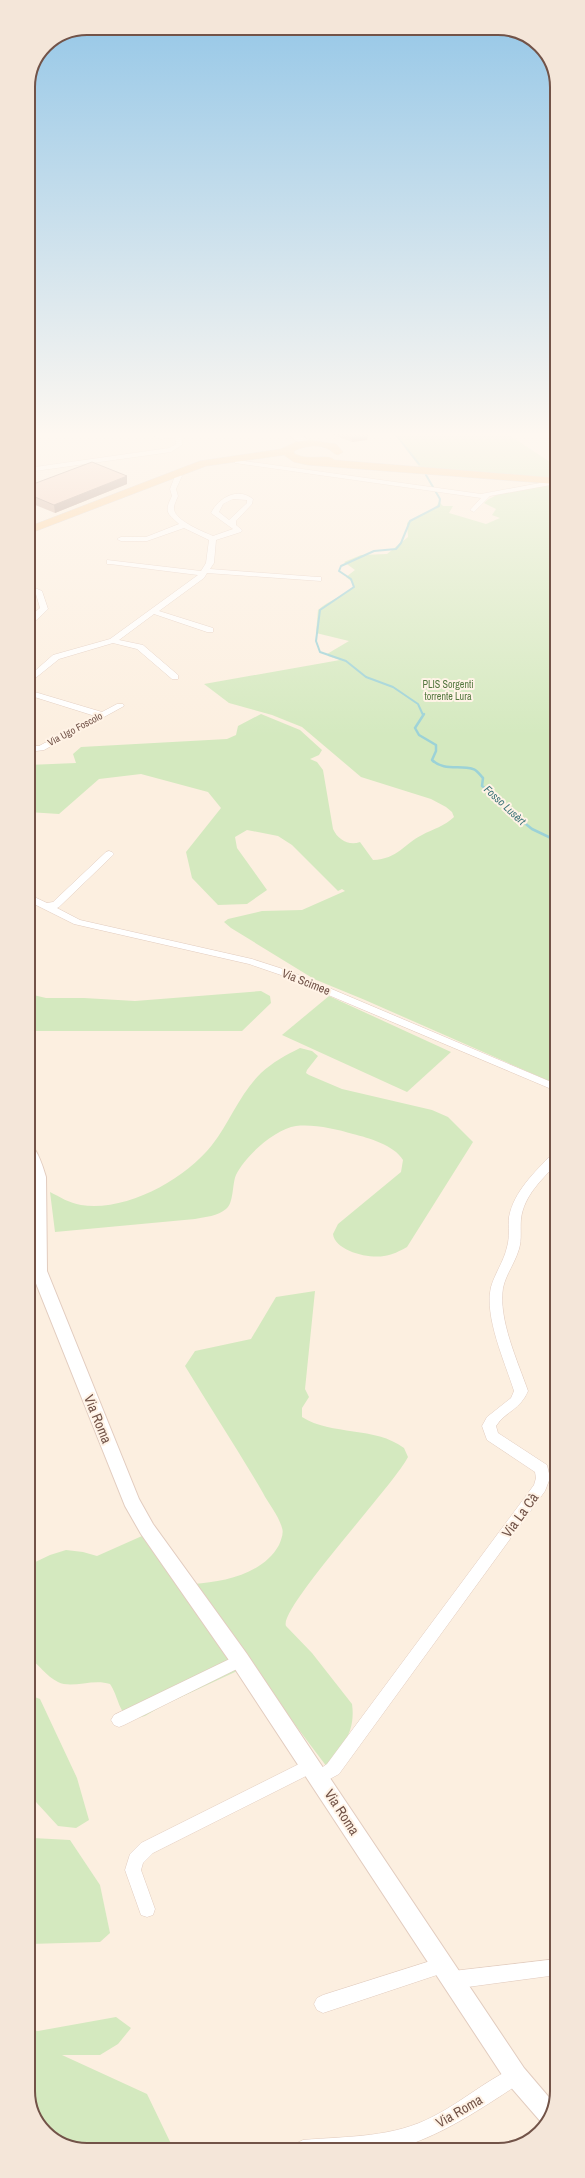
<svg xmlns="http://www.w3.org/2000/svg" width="585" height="2178" font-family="'Archivo Narrow',sans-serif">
<rect width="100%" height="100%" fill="#fcefe0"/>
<!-- green -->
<g fill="#d4e9bf">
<path d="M392,431H503L556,466V480L421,469Z"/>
<path d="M556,484V1084L365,1000L314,979L231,928L224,922L228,919L262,911L302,910L345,891L342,889L338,891L292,845L278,836L247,830L235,837L237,848L267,890L247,904L218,905L192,878L186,852L221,808L208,792L141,774L99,779L59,814L28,812V765L76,763L73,754L81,747L227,739L236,735L238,726L261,714L300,730L322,750L319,755L310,759L317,762L323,770L333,829C338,840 349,846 360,842L373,860C398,859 404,844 422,835C433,829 445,826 454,817L452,812L446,807L431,799L361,777L302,727L272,715L229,703L204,684L340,660L328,656L327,654L349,641L316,633L318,610C329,600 343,597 353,587L351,581L346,577L355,570L344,562L361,555L387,554L408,537L407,523C416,515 434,513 439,502L443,506H453L449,513L486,524L500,518L492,515L496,509L484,503C498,489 535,487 556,484Z"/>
<path d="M261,991L270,996L271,1003L242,1031H29V994L46,998H84L135,1001Z"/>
<path d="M329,996L451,1052L407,1092L282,1035Z"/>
<path d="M300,1048L312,1051L318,1056L307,1070L306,1073L309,1075L342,1089L432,1110L448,1117L473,1142L407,1247C400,1251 392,1255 384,1256C369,1259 335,1251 333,1234L338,1224L401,1172L403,1160C394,1145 369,1138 353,1134C336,1129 314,1124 296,1126C275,1129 245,1156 236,1175C232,1184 234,1203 226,1209C218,1216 205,1217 195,1219L55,1232L50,1192C60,1197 69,1203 81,1205C126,1212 184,1180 212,1145C230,1122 240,1093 261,1073C273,1062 286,1055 300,1048Z"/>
<path d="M315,1291L305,1389L309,1397L302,1408V1417C332,1436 375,1426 404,1448L408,1457C394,1485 278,1609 286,1626L312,1653L352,1704C356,1731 342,1748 327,1767L250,1665L162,1706L145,1716L130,1720C117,1708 119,1698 110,1684C93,1678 72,1689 58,1682C46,1676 39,1665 29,1657V1565L50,1555L66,1550L83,1552L97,1556L151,1532L194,1584C224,1582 263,1574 279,1545C281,1540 284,1533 282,1528C279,1516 268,1503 263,1493C238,1450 211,1409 185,1366L195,1351L251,1339L276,1297Z"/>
<path d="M29,1695L40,1699L77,1778L89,1820L76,1828L58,1826L36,1802L29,1805Z"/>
<path d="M33,1838L70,1840L100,1885L110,1933L100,1942L29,1944V1841Z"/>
<path d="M116,2017L131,2028L118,2044L100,2055H62L147,2094L174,2150H82L48,2135L29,2103V2030L38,2031Z"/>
</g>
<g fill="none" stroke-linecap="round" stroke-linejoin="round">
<!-- stream-far1 -->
<g stroke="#9cd2d7" stroke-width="2">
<path d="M393,431L419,464"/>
<path d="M423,715L418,704L393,687L366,677L346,661L320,652L316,641L320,610L354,587L351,579L339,571L341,566L374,551L396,549L401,543L410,521L439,506L440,499L426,475"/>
</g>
<!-- stream -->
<path stroke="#9cd2d7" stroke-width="2.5" d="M424,714L415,728L419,735L436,745V751L432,760C443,771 460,765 473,769C477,770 480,775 483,778L482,786L495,795L501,804L532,829L553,839L556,847"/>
<!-- minor casing -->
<g stroke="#e2ccbf" stroke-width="1">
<g id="minor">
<path d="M142,431H152L162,435L181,431L182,445L171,452L28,472V468L169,448L176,444L175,437L161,439Z"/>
<path d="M237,460L481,494L556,480V484L490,496L474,512L470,510L481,498L235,463V461Z"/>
<path d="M176,471L182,476L176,489L178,496C177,499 174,504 174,508C173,520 204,532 213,536L233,529L211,513C219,497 238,487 253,499L252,504L236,521V525L242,530L241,532L216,540L214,563L210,569L318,577H321V581L207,573L204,578L159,611L213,628V632H207L154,614L119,640L143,645L178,675V679H172L137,649L113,643L59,659L28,684V677L53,655L110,639L198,575L110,564H107V560L201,571L206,563L209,540L184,528L147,541H121L117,539L121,537H146L179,524C167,513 164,512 172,496L170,489L175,476L173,473ZM233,499L247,500V503L229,520L219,512L223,504Z"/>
<path d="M28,585L42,591L48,609L28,628V618L40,608L36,594L28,590Z"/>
<path d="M28,690L102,712L117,704H123L124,706L44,750L28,752V746H39L95,716L28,695Z"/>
<path d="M109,851L112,852L114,854L112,856L59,907L57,908L80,920L252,959L289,971L556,1084V1091L281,975L249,964L74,924L28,901V894L47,903L53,902L106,852Z"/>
<path d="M556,1153V1164C542,1180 524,1195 521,1219C520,1229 522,1239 519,1249C515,1263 506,1274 503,1288C498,1319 518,1362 528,1391C520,1410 506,1411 496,1426L498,1433L547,1465L550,1478L545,1491L339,1774L319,1785L313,1783L311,1778L316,1771L153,1853L143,1863L141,1870L155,1909L153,1915L147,1917L141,1915L125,1870L130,1854L141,1843L305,1761L311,1759L317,1761L319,1766L317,1771L327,1764L534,1485L536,1478L535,1472L487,1440L482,1426L487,1417L511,1398L514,1391C505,1362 484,1317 491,1287C495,1273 504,1261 507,1247C510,1237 508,1227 509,1217C514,1191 535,1172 552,1154Z"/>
<path d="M240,1654L245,1655L247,1660L245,1665L124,1725L119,1727L114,1725L111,1720L114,1715Z"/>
<path d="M443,1957L449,1959L451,1965L449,1971L323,2013L317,2010L314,2004L317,1998L323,1995Z"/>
<path d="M557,1959V1975L453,1989L447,1986L444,1980L447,1974L453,1971Z"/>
<path d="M516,2067L522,2070L525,2076L522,2082C482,2108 442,2136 395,2149H294L297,2143L303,2140C349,2136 393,2138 434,2116C462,2102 487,2079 516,2067Z"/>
</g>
</g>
<!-- tertiary casing -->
<g stroke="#e2ccbf" stroke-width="2">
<g id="tertiary">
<path d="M286,431H295L313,443L309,446L296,441Z"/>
<path d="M29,1146L34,1148C40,1157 43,1167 46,1177L47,1271L139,1499L153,1524L247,1654L524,2068L553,2102L545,2124L541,2122L508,2084L233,1666L141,1534L125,1506L31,1271L33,1193L29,1166Z"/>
</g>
</g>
<!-- primary casing -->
<g stroke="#dad2cf" stroke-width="1">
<path id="primary" d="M309,440L336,444L343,452L338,455C334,454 333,452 330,450C320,443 303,446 294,451V453C306,462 329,453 334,460L556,478V484L308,465L294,462L284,455L206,466L28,534V527L200,461L281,449L296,442Z"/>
</g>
<!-- minor -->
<use href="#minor" fill="#fff" fill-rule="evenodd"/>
<!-- tertiary -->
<use href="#tertiary" fill="#fff" fill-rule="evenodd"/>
<!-- primary -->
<use href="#primary" fill="#fbce98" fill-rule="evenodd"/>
</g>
<!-- wall -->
<g fill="#cfae9e">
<path d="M331,431H365L368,435L367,440L352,442L331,434Z"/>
<path d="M127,484L55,513L28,502V486Z"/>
</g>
<!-- shaded-wall -->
<g fill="#a98d81">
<path d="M368,435L367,440L352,442V436Z"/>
<path d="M127,476V484L55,513L54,505Z"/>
<path d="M35,590L36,599L28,600V591Z"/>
</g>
<!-- building -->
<g fill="#f1cab8" stroke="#a98d81">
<path d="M338,431H365L368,435L352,436Z"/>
<path d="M92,462L127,476L54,505L28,494V486Z"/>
<path d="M28,583L34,586L35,590L28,591Z"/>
</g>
<!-- sky -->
<linearGradient id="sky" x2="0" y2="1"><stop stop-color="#93c6e7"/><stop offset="0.59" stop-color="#fef8f1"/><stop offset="1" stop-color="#fef8f1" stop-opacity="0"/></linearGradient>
<rect width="585" height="736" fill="url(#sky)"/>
<g text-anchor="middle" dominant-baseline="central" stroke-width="4" stroke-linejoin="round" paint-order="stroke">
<!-- far-park labels -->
<g font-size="10" fill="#557840" stroke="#fff3e6">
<text x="448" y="684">PLIS Sorgenti<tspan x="448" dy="12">torrente Lura</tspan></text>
</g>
<!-- far-street labels -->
<g font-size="10" fill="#725348" stroke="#fff3e6">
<text transform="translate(75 729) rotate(-28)">Via Ugo Foscolo</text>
</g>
<!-- far-water labels -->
<g font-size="11" font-style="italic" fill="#3c7378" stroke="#fff3e6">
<text transform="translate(505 805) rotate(43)">Fosso Lusèrt</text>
</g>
<!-- street labels -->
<g font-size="12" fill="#725348" stroke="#fff3e6">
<text transform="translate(306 982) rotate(22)">Via Scimee</text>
</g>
<!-- near-street labels -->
<g font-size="14" fill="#725348" stroke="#fff3e6">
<text transform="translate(98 1419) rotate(68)">Via Roma</text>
<text transform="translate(520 1515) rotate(-54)">Via La Cà</text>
<text transform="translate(342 1812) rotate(57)">Via Roma</text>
<text transform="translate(459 2111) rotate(-30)">Via Roma</text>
</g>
</g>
<!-- crop -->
<path d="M0 0H585V2178H0ZM87 35H498A52 52 0 0 1 550 87V2091A52 52 0 0 1 498 2143H87A52 52 0 0 1 35 2091V87A52 52 0 0 1 87 35Z" fill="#f4e6d9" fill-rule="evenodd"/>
<path fill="none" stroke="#725348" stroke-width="2" d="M87 35H498A52 52 0 0 1 550 87V2091A52 52 0 0 1 498 2143H87A52 52 0 0 1 35 2091V87A52 52 0 0 1 87 35Z"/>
</svg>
